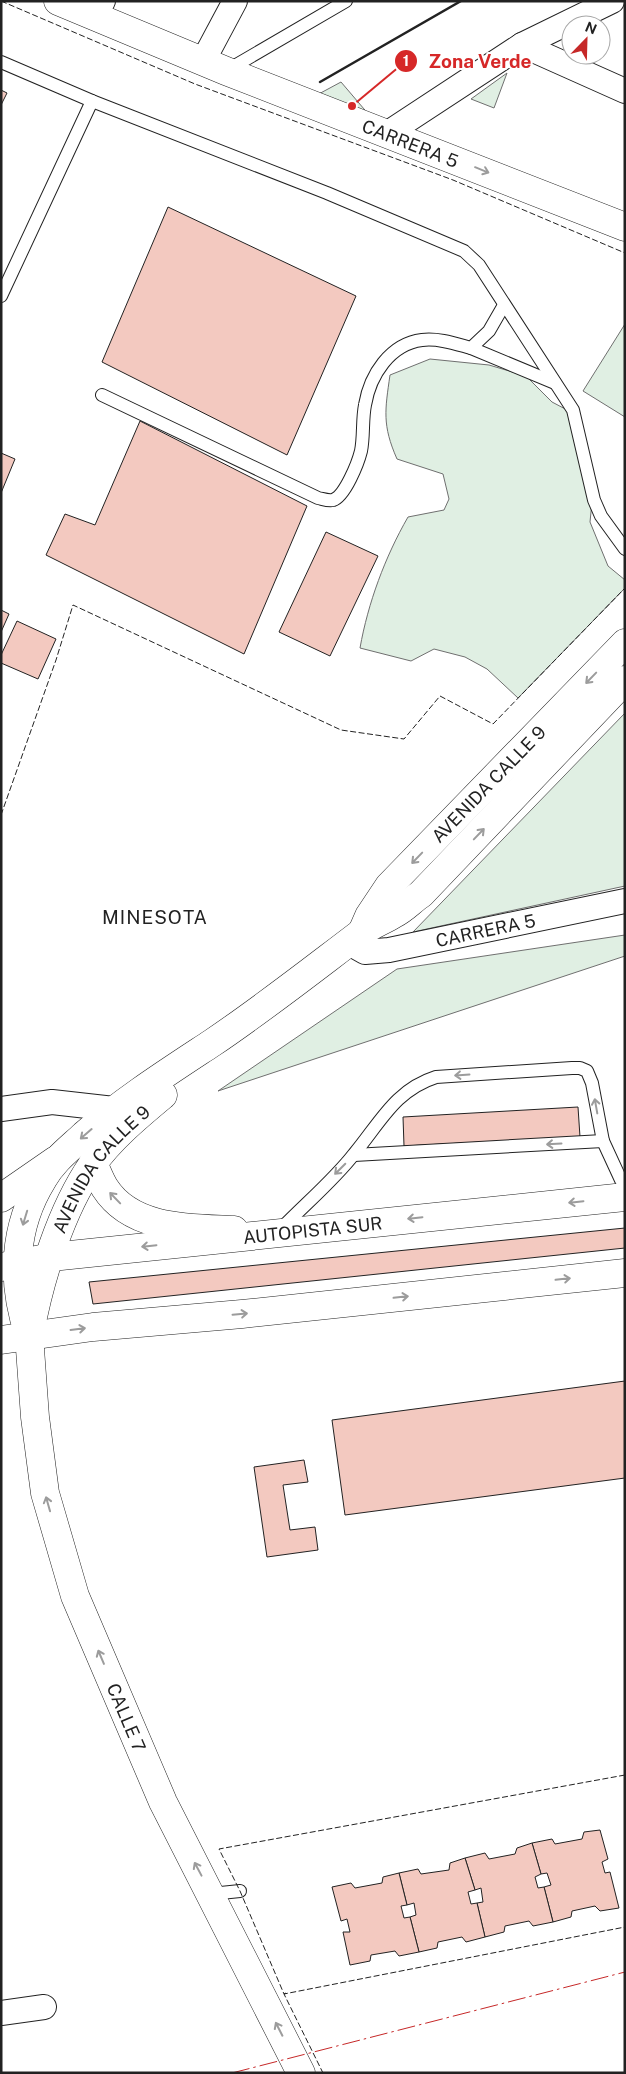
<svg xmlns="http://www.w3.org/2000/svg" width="626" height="2074" font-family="'Public Sans',sans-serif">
<rect width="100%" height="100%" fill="#fff"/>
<!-- green -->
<g fill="#e0efe3" stroke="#6f6f6f">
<path d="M507,73L494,108L471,99Z"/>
<path d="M341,82L370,116L315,96Z"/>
<path d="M625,324V417L583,391Z"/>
<path d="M430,359L489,365L526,376L552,402L571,412L592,502L590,522L608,566L625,580V588L518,698L487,669L465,657L434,649L411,661L360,648C368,603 385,557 408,517L444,510L449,499L443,474L397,459C382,425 385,410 390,375Z"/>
<path d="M625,713V886L413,932Z"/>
<path d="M625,935V956L218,1091L397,969Z"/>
</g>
<!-- building -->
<g fill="#f3c9c0" stroke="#222">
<path d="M1,90L7,93L1,105Z"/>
<path d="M168,207L356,296L287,455L102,362Z"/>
<path d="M140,421L307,506L244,654L46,555L65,514L95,525Z"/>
<path d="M1,453L15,459L1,493Z"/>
<path d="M326,532L378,556L330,656L279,632Z"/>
<path d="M1,610L9,614L1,632Z"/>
<path d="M17,621L56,639L38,679L1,663V655Z"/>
<path d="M578,1107L580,1137L404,1146L403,1117Z"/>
<path d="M625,1228V1248L93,1304L89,1282Z"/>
<path d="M625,1381V1478L345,1515L332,1420Z"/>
<path d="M304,1460L308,1482L283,1485L290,1530L315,1527L318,1550L267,1557L254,1467Z"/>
<path d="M600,1830L608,1859L602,1862L605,1873L610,1872L619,1908L600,1911L595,1906L572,1911L571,1917L553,1922L544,1887L551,1885L547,1873L541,1874L532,1843L552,1839L555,1844L582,1839L584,1832Z"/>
<path d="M532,1843L541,1874L535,1877L538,1888L544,1887L553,1922L533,1926L529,1921L505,1926L504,1932L485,1937L477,1903L483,1902L481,1888L475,1890L465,1858L485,1853L489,1859L515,1854L517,1848Z"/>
<path d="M465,1858L475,1890L468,1892L471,1904L477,1903L485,1937L466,1942L462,1937L438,1942L437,1948L419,1952L410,1917L416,1915L414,1903L407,1905L399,1873L418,1869L421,1874L449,1870L450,1863Z"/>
<path d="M399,1873L407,1905L401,1906L404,1918L410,1917L419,1952L399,1956L395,1951L371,1955L370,1961L350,1965L343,1932H350L347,1919L341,1921L332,1887L351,1883L355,1888L382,1883L383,1877Z"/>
</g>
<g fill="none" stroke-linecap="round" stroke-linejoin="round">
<!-- service casing -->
<g stroke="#222" stroke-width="14">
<g id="service">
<path d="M1,62L92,101L327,193L464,251L479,265L573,410L594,500L601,516L625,549"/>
<path d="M226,71L346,1"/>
<path d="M1,296L92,101"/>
<path d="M471,348L555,383"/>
<path d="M102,395L318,498C323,499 328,501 333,500C345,496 358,463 361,451C364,436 362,420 365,405C370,375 390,344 422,340C439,338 456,344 471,348L489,331L504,305"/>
<path d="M354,1155L603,1141"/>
<path d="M281,1229C304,1205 334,1180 354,1154C380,1123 395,1090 436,1077L572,1068H580L587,1071L592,1083L603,1141L621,1180L625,1183"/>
<path d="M211,1894L240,1891"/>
</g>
</g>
<!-- minor casing -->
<g stroke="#222" stroke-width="26">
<g id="minor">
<path d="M94,17L103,1"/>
<path d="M522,45L625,91"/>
<path d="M203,61L235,1"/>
<path d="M388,133L522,45L612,1"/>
<path id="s1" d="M349,943L365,952L389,950L625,901"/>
<path d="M1,1109L52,1102L114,1109"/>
<path d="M1,2013L44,2007"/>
</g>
</g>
<!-- secondary casing -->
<g stroke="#222" stroke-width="29">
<g id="secondary">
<path id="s2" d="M58,1L226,71L625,227"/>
<path id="s3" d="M29,1335L35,1417L45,1493L75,1596L163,1802L301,2073"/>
</g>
</g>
<!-- primary casing -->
<g stroke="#222" stroke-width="29">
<g id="primary">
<path id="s4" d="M362,932L369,916L389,886L625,643"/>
<path d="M93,1163C97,1171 100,1180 105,1188C132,1230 190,1228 234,1230"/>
<path id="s5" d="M30,1332C40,1278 61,1210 92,1165C110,1139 139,1115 163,1095"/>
<path d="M29,1335C11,1282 13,1227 43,1179C53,1161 69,1149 84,1135C124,1100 168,1072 212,1043C264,1008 312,970 361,933C371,925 383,921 394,914C404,909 412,900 421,894L625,680"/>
</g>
</g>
<!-- trunk casing -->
<g stroke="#222" stroke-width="29">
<g id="trunk">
<path d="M1,1198L56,1160"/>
<path id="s6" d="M1,1267L51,1257L625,1197"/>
<path d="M1,1340L93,1327L242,1314L625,1273"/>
</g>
</g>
<!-- service -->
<use href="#service" stroke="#fff" stroke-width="12"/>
<!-- minor -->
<use href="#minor" stroke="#fff" stroke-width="24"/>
<!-- secondary -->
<use href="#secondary" stroke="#fff" stroke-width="28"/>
<!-- primary -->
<use href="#primary" stroke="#fff" stroke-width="28"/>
<!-- trunk -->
<use href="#trunk" stroke="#fff" stroke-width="28"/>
<!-- fence -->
<g stroke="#222" stroke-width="1" stroke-dasharray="6 2.5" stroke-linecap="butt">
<path d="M1,1L195,84L453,180L625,253"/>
<path d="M1,815L56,660L73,605L341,730L404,739L440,696L493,724L625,588"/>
<path d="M625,1775L219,1849L240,1891L284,1994L625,1927"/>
<path d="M286,1993L284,1994L323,2073"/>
</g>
<!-- wall -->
<path stroke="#222" stroke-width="2.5" d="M320,82L461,1"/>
<!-- power -->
<path stroke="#c62828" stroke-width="1" stroke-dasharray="18 4 2.5 4" stroke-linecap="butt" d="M232,2073L625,1972"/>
</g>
<!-- one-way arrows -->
<defs><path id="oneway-shaft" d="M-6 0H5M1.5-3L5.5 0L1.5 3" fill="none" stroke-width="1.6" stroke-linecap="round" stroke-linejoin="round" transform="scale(1.25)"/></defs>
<g stroke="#9c9c9c">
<use href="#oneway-shaft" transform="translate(482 170) rotate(22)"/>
<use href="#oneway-shaft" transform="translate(591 678) rotate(134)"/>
<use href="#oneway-shaft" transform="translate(479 834) rotate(-46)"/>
<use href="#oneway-shaft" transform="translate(417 858) rotate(134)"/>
<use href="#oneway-shaft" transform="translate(462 1075) rotate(176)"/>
<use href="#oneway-shaft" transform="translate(596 1106) rotate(-100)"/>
<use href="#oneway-shaft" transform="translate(86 1134) rotate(139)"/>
<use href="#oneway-shaft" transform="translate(554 1144) rotate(177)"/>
<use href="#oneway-shaft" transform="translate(340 1169) rotate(135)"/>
<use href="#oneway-shaft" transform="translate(115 1198) rotate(-134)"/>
<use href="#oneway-shaft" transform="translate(576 1202) rotate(174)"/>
<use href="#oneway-shaft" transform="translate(25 1218) rotate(107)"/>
<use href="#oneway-shaft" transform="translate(415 1218) rotate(174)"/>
<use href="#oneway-shaft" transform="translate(149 1246) rotate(174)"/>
<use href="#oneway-shaft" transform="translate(563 1279) rotate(-6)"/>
<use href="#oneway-shaft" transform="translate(401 1297) rotate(-6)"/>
<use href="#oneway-shaft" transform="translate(240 1314) rotate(-5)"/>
<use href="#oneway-shaft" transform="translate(78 1329) rotate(-7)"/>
<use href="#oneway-shaft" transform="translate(48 1504) rotate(-106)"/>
<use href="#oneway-shaft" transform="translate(101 1657) rotate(-113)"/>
<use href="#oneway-shaft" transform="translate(198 1869) rotate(-118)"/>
<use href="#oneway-shaft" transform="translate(279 2029) rotate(-117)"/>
</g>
<g text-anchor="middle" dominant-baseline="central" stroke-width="4" stroke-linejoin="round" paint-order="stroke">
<!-- street labels -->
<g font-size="18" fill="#222" stroke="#fff">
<text stroke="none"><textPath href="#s2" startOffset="380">CARRERA 5</textPath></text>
<text stroke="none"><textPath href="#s4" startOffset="196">AVENIDA CALLE 9</textPath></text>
<text stroke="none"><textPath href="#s1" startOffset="141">CARRERA 5</textPath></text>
<text stroke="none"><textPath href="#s5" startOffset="181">AVENIDA CALLE 9</textPath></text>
<text stroke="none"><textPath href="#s6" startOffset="314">AUTOPISTA SUR</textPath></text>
<text stroke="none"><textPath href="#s3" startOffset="398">CALLE 7</textPath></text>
</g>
<!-- neighbourhood labels -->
<g font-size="19" letter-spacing="1" fill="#222" stroke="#fff">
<text x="155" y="917">MINESOTA</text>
</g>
</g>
<!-- callouts -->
<path fill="none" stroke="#d62828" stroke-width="2" d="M352 106L406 61"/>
<g fill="#d62828" stroke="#fff" stroke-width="2">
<circle cx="352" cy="106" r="5"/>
<circle cx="406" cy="61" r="12"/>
</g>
<g font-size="15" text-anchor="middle" font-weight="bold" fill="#fff">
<text x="406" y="66">1</text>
</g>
<g font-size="19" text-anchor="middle" font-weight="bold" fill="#d62828" stroke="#fff" stroke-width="4" stroke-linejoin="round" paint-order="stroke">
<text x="480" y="68">Zona Verde</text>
</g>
<!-- border -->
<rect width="626" height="2074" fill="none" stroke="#222222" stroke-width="5"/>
<!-- north arrow -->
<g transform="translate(586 40) rotate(23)"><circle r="24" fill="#ffffff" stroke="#a7a7a7"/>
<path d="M0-4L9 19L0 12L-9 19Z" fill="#c62828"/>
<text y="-8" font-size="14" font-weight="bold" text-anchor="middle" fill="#222222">N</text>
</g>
</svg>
